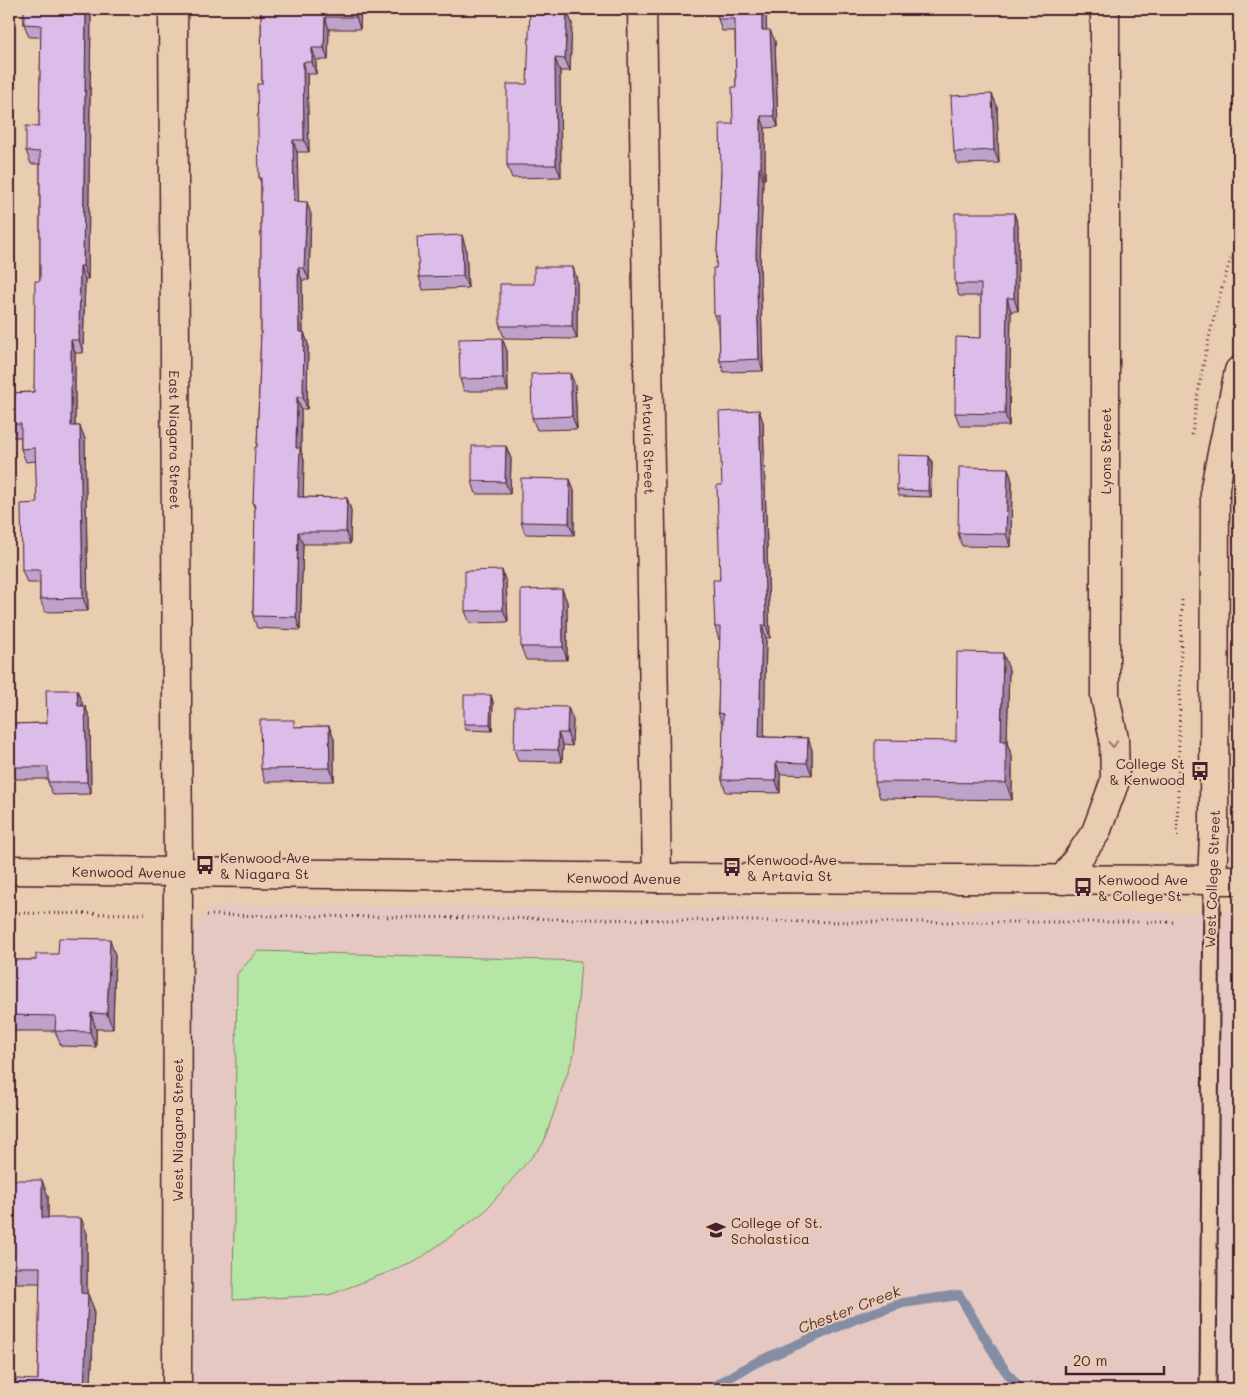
<svg xmlns="http://www.w3.org/2000/svg" width="1248" height="1398" font-family="Mali,sans-serif">
<rect width="100%" height="100%" fill="#e9cdb0"/>
<filter id="ink" filterUnits="userSpaceOnUse"><feTurbulence type="fractalNoise" baseFrequency=".02" numOctaves="2"/><feDisplacementMap in="SourceGraphic" scale="10" xChannelSelector="R" yChannelSelector="G"/><feConvolveMatrix kernelMatrix="1 2 1 2 8 2 1 2 1" color-interpolation-filters="sRGB"/></filter>
<g filter="url(#ink)">
<!-- built -->
<path fill="#e5c8c1" d="M223,905L1239,913V1389H193V945L197,926L202,916L211,908Z"/>
<!-- green -->
<path fill="#b6e6a6" stroke="#808268" d="M258,951L581,961L574,1054L543,1144L483,1213L415,1262L329,1295L233,1300L237,974Z"/>
<g fill="none" stroke-linecap="round" stroke-linejoin="round">
<!-- stream -->
<path stroke="#858da5" stroke-width="10" d="M709,1389L757,1362L858,1318L903,1303L959,1295L1002,1366L1020,1389"/>
<!-- service casing -->
<g stroke="#4a1f2b" stroke-width="19">
<path id="service" d="M1208,1389L1212,880"/>
</g>
<!-- minor casing -->
<g stroke="#4a1f2b" stroke-width="31">
<g id="minor">
<path id="s1" d="M173,9L178,871L177,1389"/>
<path id="s2" d="M642,9L657,878"/>
<path d="M1063,880L1096,832L1115,781L1114,739L1105,696V9"/>
</g>
</g>
<!-- tertiary casing -->
<g stroke="#4a1f2b" stroke-width="31">
<g id="tertiary">
<path id="s3" d="M9,870L657,878L1239,880"/>
<path d="M1212,880L1214,835L1215,487L1239,371"/>
</g>
</g>
<!-- path -->
<g stroke="#4a1f2b" stroke-width="3" stroke-dasharray="1 4" stroke-linecap="butt">
<path d="M1192,435C1200,366 1217,298 1239,234"/>
<path d="M1177,836L1182,598"/>
<path d="M9,913L148,914"/>
<path d="M207,915L854,922H1176"/>
</g>
<!-- service -->
<use href="#service" stroke="#e9cdb0" stroke-width="15"/>
<!-- minor -->
<use href="#minor" stroke="#e9cdb0" stroke-width="28"/>
<!-- tertiary -->
<use href="#tertiary" stroke="#e9cdb0" stroke-width="28"/>
</g>
<!-- wall -->
<g fill="#bda3c9" stroke="#4a1f2b">
<path d="M24,9H91L88,279H85L83,353H75V426H80L85,439L88,611L45,612L40,599V583H27L22,570L37,503L36,461L26,462L21,449V437H9V393L34,392L40,281V164H31L26,151L39,127L41,37H29L24,24Z"/>
<path d="M261,9H361L360,29H329L328,60H316V74H307L309,152H297L298,201L311,214L309,280H302L303,332H304L308,344L307,409H301V451L304,460L303,497L347,498L351,510L350,544H303L300,630L257,628L253,616L255,510L253,504L257,447L261,331V183L259,178L262,84Z"/>
<path d="M717,9L766,30L775,41L778,127L765,128V179H763L760,266L763,371L724,372L720,361L719,326H718L714,315L721,173L733,124L736,87L735,31H722L718,19Z"/>
<path d="M567,11L572,23L570,71H560L561,177L512,178L507,165L527,84Z"/>
<path d="M992,94L997,106L999,163L958,164L954,152Z"/>
<path d="M1014,213L1018,225V311H1011L1009,426H960L955,413L981,338V296H959L955,284Z"/>
<path d="M466,248L468,288L423,290L419,277Z"/>
<path d="M573,267L577,280V339L504,338L500,326L534,284Z"/>
<path d="M502,338L507,351L508,391H464L460,379Z"/>
<path d="M570,373L575,385L577,429L537,430L532,418Z"/>
<path d="M759,410L763,422L770,638H766L764,737L808,738L812,750V775L780,774V793L726,792L722,780L723,726L718,713L720,639L719,640L715,627L720,580L722,485Z"/>
<path d="M506,446L511,459L510,494H476L472,481Z"/>
<path d="M929,456L932,462L931,497L899,496L897,490Z"/>
<path d="M1008,468L1012,481L1011,547L962,546L958,533Z"/>
<path d="M570,479L574,491V535L525,534L521,522Z"/>
<path d="M506,582L508,622L470,623L465,611Z"/>
<path d="M562,589L567,602V660H526L521,647Z"/>
<path d="M1009,669L1007,743L1012,757V800L880,798L875,782L956,741Z"/>
<path d="M491,695L493,702L492,731L466,730L464,724Z"/>
<path d="M82,702V706H85L90,718L91,794L53,795L48,782V779H9V724L47,723Z"/>
<path d="M573,720L572,746L563,745L562,762L518,761L514,749Z"/>
<path d="M329,726L334,739V781L265,782L261,769L296,727Z"/>
<path d="M115,955L113,1029H96V1047L61,1046L55,1031H9V960H36Z"/>
<path d="M9,1180L48,1196V1218L87,1233V1294L94,1309L91,1389H15L38,1380L40,1283H9Z"/>
</g>
<!-- shaded-wall -->
<g fill="#9a84a4" stroke="#4a1f2b">
<path d="M86,9H91L88,279L83,266Z"/>
<path d="M356,9H361L360,29L356,17Z"/>
<path d="M762,9H766L767,41L762,30Z"/>
<path d="M567,11L572,23L570,71L565,59Z"/>
<path d="M325,17L329,29L328,60L324,48Z"/>
<path d="M770,30L775,41L778,127L774,116Z"/>
<path d="M312,48L316,60V74L312,62Z"/>
<path d="M555,58L560,71L561,177L556,165Z"/>
<path d="M303,62L307,74L309,152L304,140Z"/>
<path d="M992,94L997,106L999,163L994,150Z"/>
<path d="M761,116L765,128V179L761,168Z"/>
<path d="M293,140L297,152L299,213L294,201Z"/>
<path d="M759,168L763,179L760,266L763,371L759,359L756,254Z"/>
<path d="M307,202L311,214L309,280L304,268Z"/>
<path d="M1014,213L1018,225V311L1014,298Z"/>
<path d="M462,235L466,248L468,288L463,276Z"/>
<path d="M80,266L85,279L83,353L79,340Z"/>
<path d="M573,267L577,280V339L572,326Z"/>
<path d="M298,268L302,280L303,344L299,332Z"/>
<path d="M1007,298L1011,311L1009,426L1005,414Z"/>
<path d="M304,332L308,344L307,409L303,397Z"/>
<path d="M502,338L507,351L508,391L503,378Z"/>
<path d="M71,340L75,353V439L71,426Z"/>
<path d="M570,373L575,385L577,429L572,416Z"/>
<path d="M297,397L301,409V451L304,460L303,509L298,497L296,448Z"/>
<path d="M759,410L763,422L770,638L766,625Z"/>
<path d="M80,426L85,439L88,611L83,598Z"/>
<path d="M506,446L511,459L510,494L505,482Z"/>
<path d="M929,456L932,462L931,497L928,491Z"/>
<path d="M1008,468L1012,481L1011,547L1006,534Z"/>
<path d="M570,479L574,491V535L569,523Z"/>
<path d="M347,498L351,510L350,544L346,532Z"/>
<path d="M298,532L303,544L300,630L296,617Z"/>
<path d="M502,570L506,582L508,622L503,610Z"/>
<path d="M562,589L567,602V660L563,647Z"/>
<path d="M762,625L766,638L764,749L759,737Z"/>
<path d="M1003,653L1009,669L1007,743L1012,757V800L1006,783L1001,741Z"/>
<path d="M77,690L82,702V718L78,706Z"/>
<path d="M491,695L493,702L492,731L490,724Z"/>
<path d="M85,706L90,718L91,794L87,782Z"/>
<path d="M568,707L573,720L572,746L567,733Z"/>
<path d="M329,726L334,739V781L330,768Z"/>
<path d="M558,733L563,745L562,762L558,750Z"/>
<path d="M808,738L812,750V775L807,763Z"/>
<path d="M776,762L780,774V793L776,781Z"/>
<path d="M110,939L115,955L113,1029L107,1014Z"/>
<path d="M91,1013L96,1029V1047L90,1032Z"/>
<path d="M42,1180L48,1196V1233L42,1218Z"/>
<path d="M81,1218L87,1233V1309L81,1293Z"/>
<path d="M88,1294L94,1309L91,1389H84Z"/>
</g>
<!-- building -->
<g fill="#dcbdea" stroke="#4a1f2b">
<path d="M24,9H86L83,266H80L79,340H71V426H80L83,598L40,599V570H22L21,504L37,503L35,448L21,449V424H9V393L34,392L35,281H40V152L26,151V126L39,127L41,25L24,24Z"/>
<path d="M261,9H356V17H325L324,48H312V62H303L304,140H293L294,201L307,202L304,268H298L299,332H304L303,397H297L296,448H300L298,497L347,498L346,532H298L296,617L253,616L255,504H253L255,447H257L261,331V178H259L257,84H262Z"/>
<path d="M717,9H762V30H770L774,116H761V168H759L756,254L759,359L720,361L719,315H714L713,268H716L721,173L720,124H733L732,87H736L735,19H718Z"/>
<path d="M530,10L567,11L565,59L555,58L556,165H507V84H527Z"/>
<path d="M992,94L994,150L954,152L951,96Z"/>
<path d="M955,213H1014V298H1007L1005,414L955,413L956,337L981,338V284H955Z"/>
<path d="M462,235L463,276L419,277L417,237Z"/>
<path d="M534,267H573L572,326H500V284H534Z"/>
<path d="M502,338L503,378L460,379L459,339Z"/>
<path d="M570,373L572,416L532,418L531,374Z"/>
<path d="M759,410L766,625H762L759,737L808,738L807,763L776,762V781L722,780L723,714L718,713L720,627H715L713,580H720L717,485H722L719,412Z"/>
<path d="M472,446H506L505,482L472,481Z"/>
<path d="M898,455L929,456L928,491L897,490Z"/>
<path d="M959,467L1008,468L1006,534L958,533Z"/>
<path d="M521,478L570,479L569,523L521,522Z"/>
<path d="M502,570L503,610L465,611V571Z"/>
<path d="M562,589L563,647H521V590Z"/>
<path d="M957,652L1003,653L1001,741H1006V783L875,782V740L956,741Z"/>
<path d="M46,690H77L78,706H85L87,782H48V767H9V724L47,723Z"/>
<path d="M464,695H491L490,724H464Z"/>
<path d="M515,706L568,707L567,733H558V750L514,749Z"/>
<path d="M260,720H294V727L329,726L330,768L261,769Z"/>
<path d="M59,938L110,939L107,1014L91,1013L90,1032L55,1031L56,1016L9,1015V960H36V954H58Z"/>
<path d="M9,1180H42V1218H81V1293L88,1294L84,1389H15L16,1379L38,1380L40,1267H9Z"/>
</g>
<!-- one-way arrows -->
<defs><path id="oneway-chevron" d="M-2-3.5L2.5 0L-2 3.5" fill="none" stroke-width="1.6" stroke-linecap="round" stroke-linejoin="round" transform="scale(1.25)"/></defs>
<use stroke="#9a766e" href="#oneway-chevron" transform="translate(1113 744) rotate(86)"/>
</g>
<!-- icons -->
<defs>
<g id="bus-bare" transform="scale(1.5)"><path d="M-5-6H5V4H4V6H2V4H-2V6H-4V4H-5ZM-3.5-4V0h7V-4ZM-3.5 1.2v1.5H-2V1.2ZM2 1.2v1.5H3.5V1.2Z" fill="#4a1f2b" stroke="#e9cdb0" stroke-width="2.5" paint-order="stroke"/></g>
<g id="university-bare" transform="scale(1.5)"><path d="M0-5L7-2L0 1L-7-2ZM-4 1L0 2.5L4 1V4Q0 6-4 4Z" fill="#4a1f2b" stroke="#e9cdb0" stroke-width="2.5" paint-order="stroke"/></g>
</defs>
<g fill-rule="evenodd">
<use href="#bus-bare" x="1200" y="771"/>
<use href="#bus-bare" x="205" y="865"/>
<use href="#bus-bare" x="732" y="867"/>
<use href="#bus-bare" x="1083" y="887"/>
<use href="#university-bare" x="716" y="1230"/>
</g>
<g text-anchor="middle" dominant-baseline="central" stroke-width="4" stroke-linejoin="round" paint-order="stroke">
<!-- street labels -->
<g font-size="14" fill="#4a1f2b" stroke="#e9cdb0">
<text stroke="none"><textPath href="#s1" startOffset="431">East Niagara Street</textPath></text>
<text stroke="none"><textPath href="#s2" startOffset="435">Artavia Street</textPath></text>
<text transform="translate(1105 451) rotate(-90)">Lyons Street</text>
<text stroke="none"><textPath href="#s3" startOffset="120">Kenwood Avenue</textPath></text>
<text stroke="none"><textPath href="#s3" startOffset="615">Kenwood Avenue</textPath></text>
<text transform="translate(1212 879) rotate(-88)">West College Street</text>
<text transform="translate(177 1130) rotate(-90)">West Niagara Street</text>
</g>
<!-- poi labels -->
<g font-size="14" fill="#4a1f2b" stroke="#e9cdb0" text-anchor="start">
<text x="1185" y="763" text-anchor="end">College St<tspan x="1185" dy="16">&amp; Kenwood</tspan></text>
<text x="220" y="857">Kenwood Ave<tspan x="220" dy="16">&amp; Niagara St</tspan></text>
<text x="747" y="859">Kenwood Ave<tspan x="747" dy="16">&amp; Artavia St</tspan></text>
<text x="1098" y="879">Kenwood Ave<tspan x="1098" dy="16">&amp; College St</tspan></text>
<text x="731" y="1222">College of St.<tspan x="731" dy="16">Scholastica</tspan></text>
</g>
<!-- water labels -->
<g font-size="15" font-style="italic" fill="#54313f" stroke="#e9cdb0">
<text transform="translate(849 1309) rotate(-21)">Chester Creek</text>
</g>
</g>
<!-- margin -->
<rect width="1248" height="1398" fill="none" stroke="#e9cdb0" stroke-width="30"/>
<rect x="15" y="15" width="1218" height="1368" fill="none" stroke="#4a1f2b" stroke-width="2" filter="url(#ink)"/>
<!-- scale -->
<path d="M1066 1366v8h98v-8" fill="none" stroke="#4a1f2b" stroke-width="2.5"/>
<text x="1073" y="1366" font-size="15" fill="#4a1f2b" stroke="#e9cdb0" stroke-width="4" paint-order="stroke">20 m</text>
</svg>
